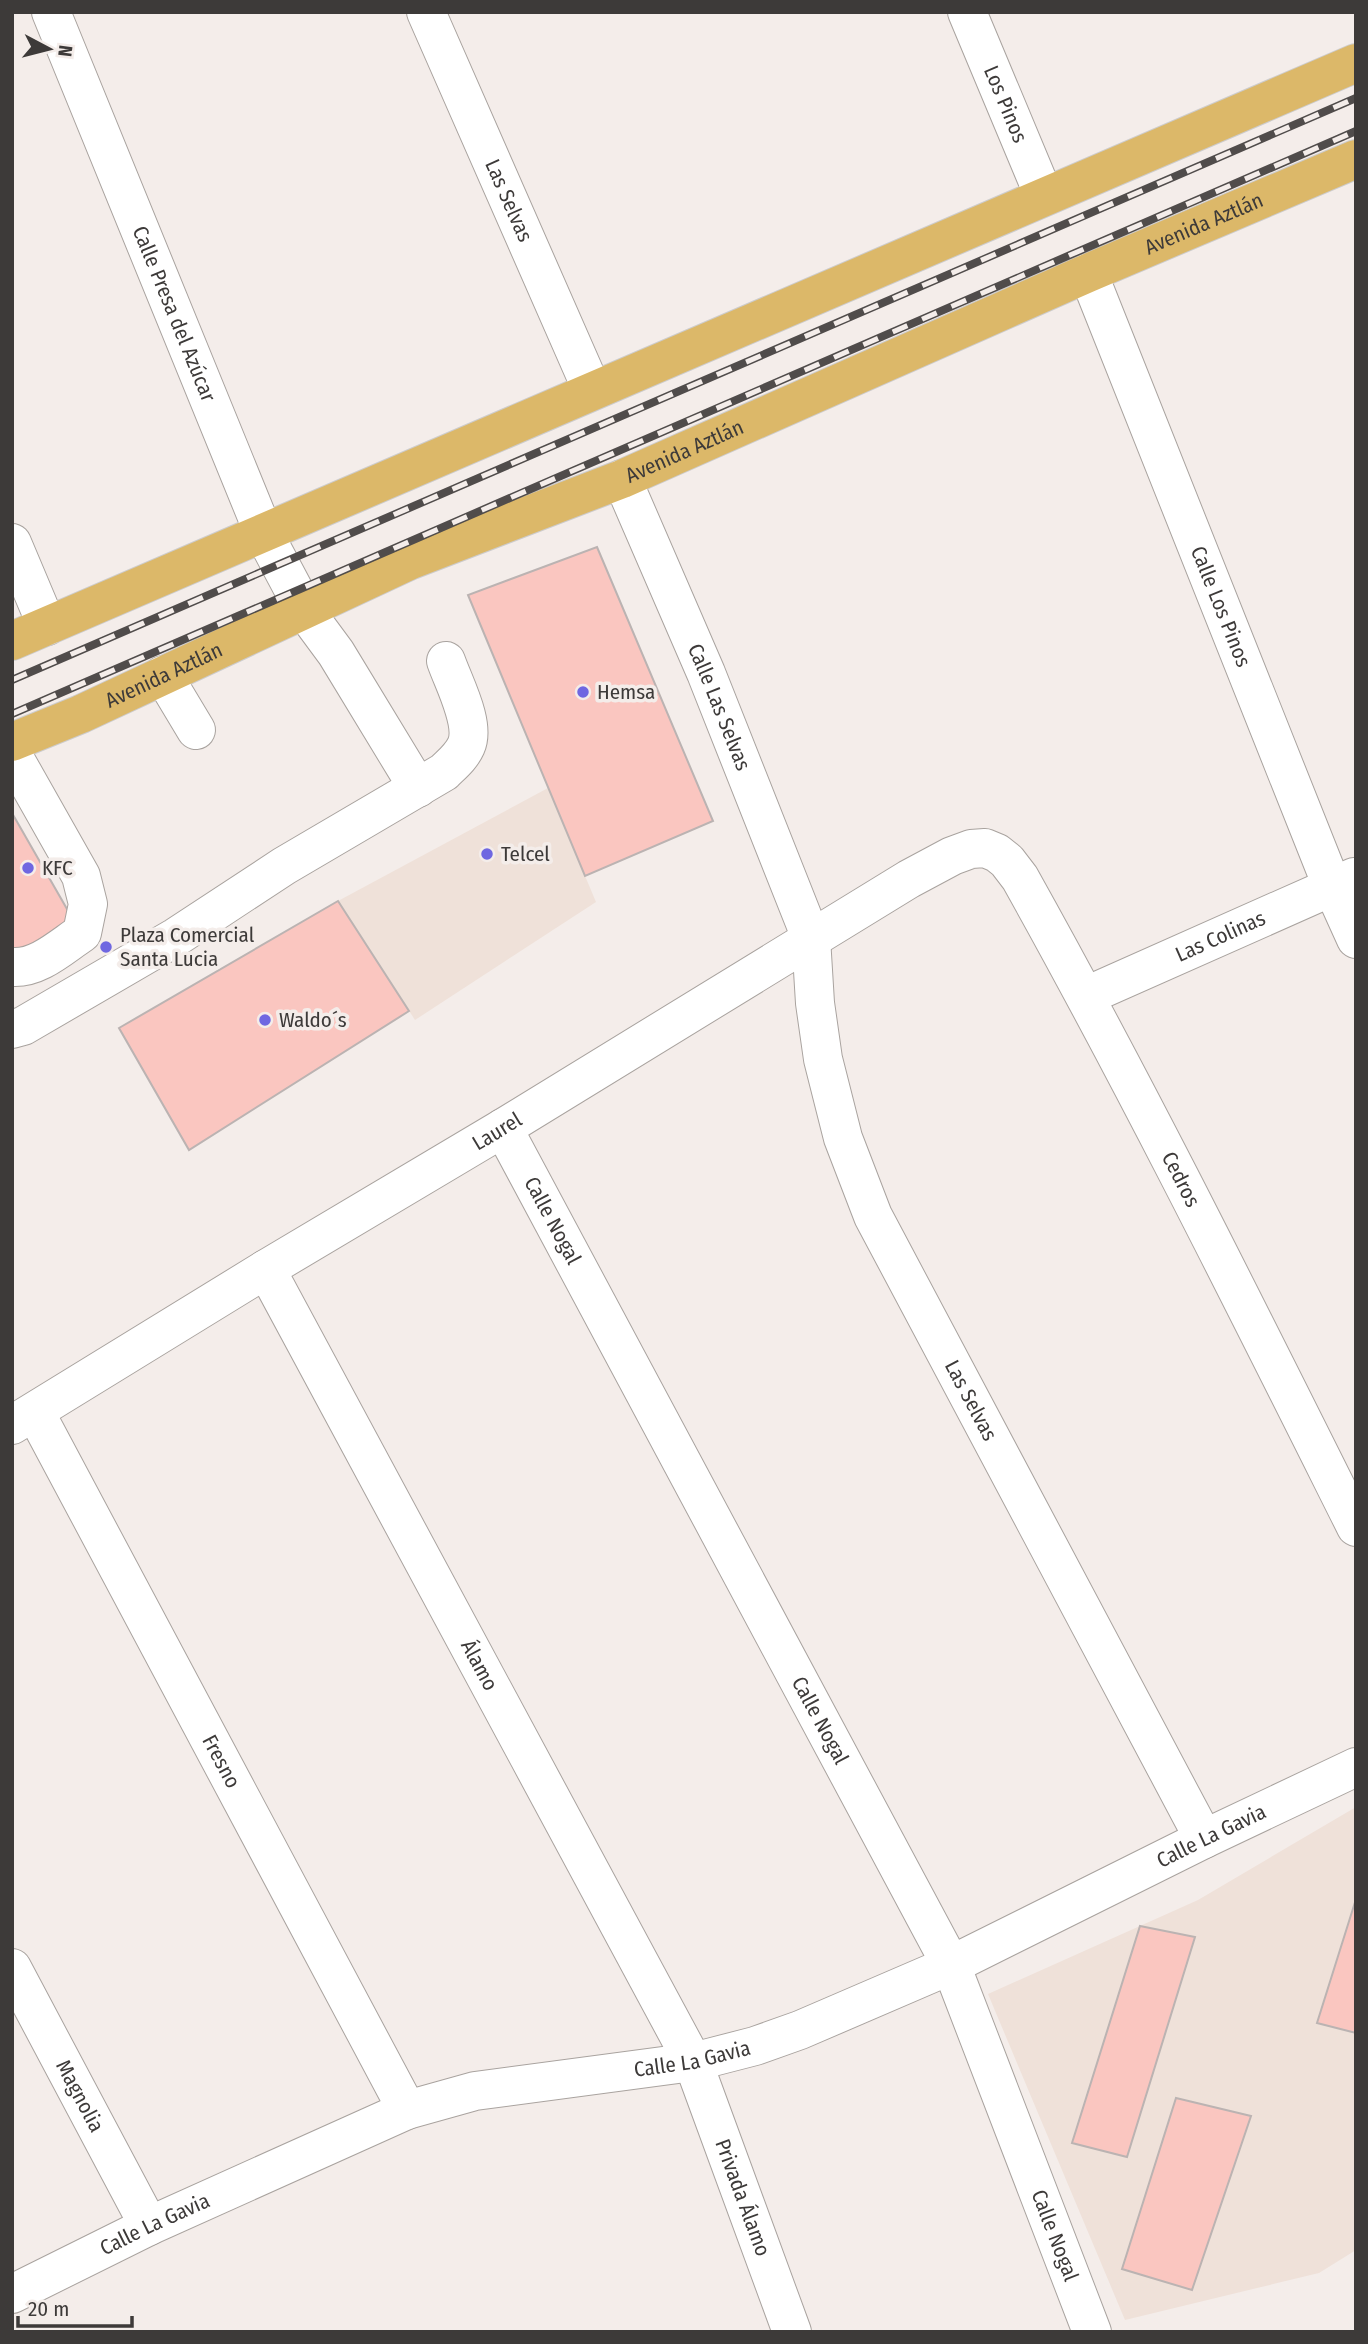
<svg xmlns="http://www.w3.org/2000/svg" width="1368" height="2344" font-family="'Fira Sans Condensed',sans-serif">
<rect width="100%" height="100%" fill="#f4edea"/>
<!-- built -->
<g fill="#efe1d9">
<path d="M548,788L596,902L415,1020L338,901Z"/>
<path d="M1356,1807V2250L1319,2273L1125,2320L988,1994L1198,1900Z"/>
</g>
<!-- building -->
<g fill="#fac6c0" stroke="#bbb3b2" stroke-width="2">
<path d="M597,547L713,821L585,876L468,595Z"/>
<path d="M12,813L75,923L12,962Z"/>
<path d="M338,901L409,1011L189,1150L119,1028Z"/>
<path d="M1356,1899V2033L1317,2023Z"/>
<path d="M1140,1926L1195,1937L1127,2157L1072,2143Z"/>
<path d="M1176,2098L1251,2116L1192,2290L1122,2269Z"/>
</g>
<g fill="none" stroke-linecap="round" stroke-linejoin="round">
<!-- minor casing -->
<g stroke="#a9a39f" stroke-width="40">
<g id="minor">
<path id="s1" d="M51,12L264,534L305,611L336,653L418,788"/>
<path id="s2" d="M426,12L592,390"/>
<path id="s3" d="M967,12L1044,196"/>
<path id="s4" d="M1088,273L1332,886L1356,939"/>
<path id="s5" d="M622,479L706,673L811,938L815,1003L823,1059L843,1138L873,1216L1204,1839"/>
<path d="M12,543L47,626"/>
<path d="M163,675L196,730"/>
<path d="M12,754L81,876L88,904L82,933C62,946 38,969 12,967"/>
<path id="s6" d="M1086,996L1354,877"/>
<path d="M12,1029L23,1026L176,937L284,866L444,772C452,764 461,757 466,746C476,724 454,684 446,661"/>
<path id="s7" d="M503,1128L951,1965L1092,2332"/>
<path id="s8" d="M266,1269L693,2062L792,2332"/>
<path id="s9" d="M35,1412L407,2110"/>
<path id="s10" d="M12,1425L266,1269L503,1128L909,879L952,856L971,849L985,848L997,853L1007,861L1020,878C1139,1091 1247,1309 1356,1527"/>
<path id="s11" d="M12,1968L149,2226"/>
<path id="s12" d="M12,2294L149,2226L407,2110L475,2091L693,2062L755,2046L800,2030L951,1965L1204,1839L1356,1767"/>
</g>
</g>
<!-- major casing -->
<g stroke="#cdcccc" stroke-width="40">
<g id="major">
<path d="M12,641L1356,63"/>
<path id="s13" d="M12,742L81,714L411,560L622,479L1088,273L1356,159"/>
</g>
</g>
<!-- minor -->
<use href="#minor" stroke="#fff" stroke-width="38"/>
<!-- major -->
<use href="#major" stroke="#dcb869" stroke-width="38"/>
<!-- rail casing -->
<g stroke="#504c4b" stroke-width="8">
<g id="rail">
<path d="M12,680L1356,98"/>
<path d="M12,714L1356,131"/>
</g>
</g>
<!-- rail -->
<use href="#rail" stroke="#f4edea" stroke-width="5" stroke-dasharray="16" stroke-linecap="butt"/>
</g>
<!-- markers -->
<g fill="#6f67e1" stroke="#f4edea" stroke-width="2.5">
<circle cx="583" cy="692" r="7"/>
<circle cx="487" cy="854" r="7"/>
<circle cx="28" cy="868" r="7"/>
<circle cx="106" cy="947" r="7"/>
<circle cx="265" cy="1020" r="7"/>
</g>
<g text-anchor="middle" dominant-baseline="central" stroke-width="7" stroke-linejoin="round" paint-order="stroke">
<!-- street labels -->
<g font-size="21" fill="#3d3a39" stroke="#f4edea">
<text stroke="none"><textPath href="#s3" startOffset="100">Los Pinos</textPath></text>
<text stroke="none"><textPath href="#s2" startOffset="206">Las Selvas</textPath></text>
<text stroke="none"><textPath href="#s13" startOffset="1300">Avenida Aztlán</textPath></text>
<text stroke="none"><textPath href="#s1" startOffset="326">Calle Presa del Azúcar</textPath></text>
<text stroke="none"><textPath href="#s13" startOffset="733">Avenida Aztlán</textPath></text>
<text stroke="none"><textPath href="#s4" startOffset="359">Calle Los Pinos</textPath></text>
<text stroke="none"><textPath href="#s13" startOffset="166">Avenida Aztlán</textPath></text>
<text stroke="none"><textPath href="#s5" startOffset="248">Calle Las Selvas</textPath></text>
<text stroke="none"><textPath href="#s6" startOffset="147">Las Colinas</textPath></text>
<text stroke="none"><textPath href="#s10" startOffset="567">Laurel</textPath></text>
<text stroke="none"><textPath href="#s10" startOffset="1522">Cedros</textPath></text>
<text stroke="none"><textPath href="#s7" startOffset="105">Calle Nogal</textPath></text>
<text stroke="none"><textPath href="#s5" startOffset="992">Las Selvas</textPath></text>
<text stroke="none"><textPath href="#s8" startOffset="450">Álamo</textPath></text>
<text stroke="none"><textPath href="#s7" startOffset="672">Calle Nogal</textPath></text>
<text stroke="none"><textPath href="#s9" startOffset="396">Fresno</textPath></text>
<text stroke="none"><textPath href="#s12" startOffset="1293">Calle La Gavia</textPath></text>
<text stroke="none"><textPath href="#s12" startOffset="726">Calle La Gavia</textPath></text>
<text stroke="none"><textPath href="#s11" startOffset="145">Magnolia</textPath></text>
<text stroke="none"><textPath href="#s8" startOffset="1045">Privada Álamo</textPath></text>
<text stroke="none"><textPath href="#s12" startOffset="159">Calle La Gavia</textPath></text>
<text stroke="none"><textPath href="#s7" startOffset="1239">Calle Nogal</textPath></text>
</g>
<!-- poi labels -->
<g font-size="21" fill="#3d3a39" stroke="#f4edea" text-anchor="start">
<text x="597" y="692">Hemsa</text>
<text x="501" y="854">Telcel</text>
<text x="42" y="868">KFC</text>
<text x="120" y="935">Plaza Comercial<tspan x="120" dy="24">Santa Lucia</tspan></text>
<text x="279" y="1020">Waldo´s</text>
</g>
</g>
<!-- border -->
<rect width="1368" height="2344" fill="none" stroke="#3d3a39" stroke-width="28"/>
<!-- north arrow -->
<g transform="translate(49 49) rotate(97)" stroke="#f4edea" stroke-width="5" paint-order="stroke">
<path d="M0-5L12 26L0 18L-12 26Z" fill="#3d3a39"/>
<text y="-10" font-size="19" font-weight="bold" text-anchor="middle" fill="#3d3a39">N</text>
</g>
<!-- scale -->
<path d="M18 2316v10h114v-10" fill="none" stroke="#3d3a39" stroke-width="3.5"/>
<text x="28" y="2316" font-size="21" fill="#3d3a39" stroke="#f4edea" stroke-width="5" paint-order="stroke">20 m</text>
</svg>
